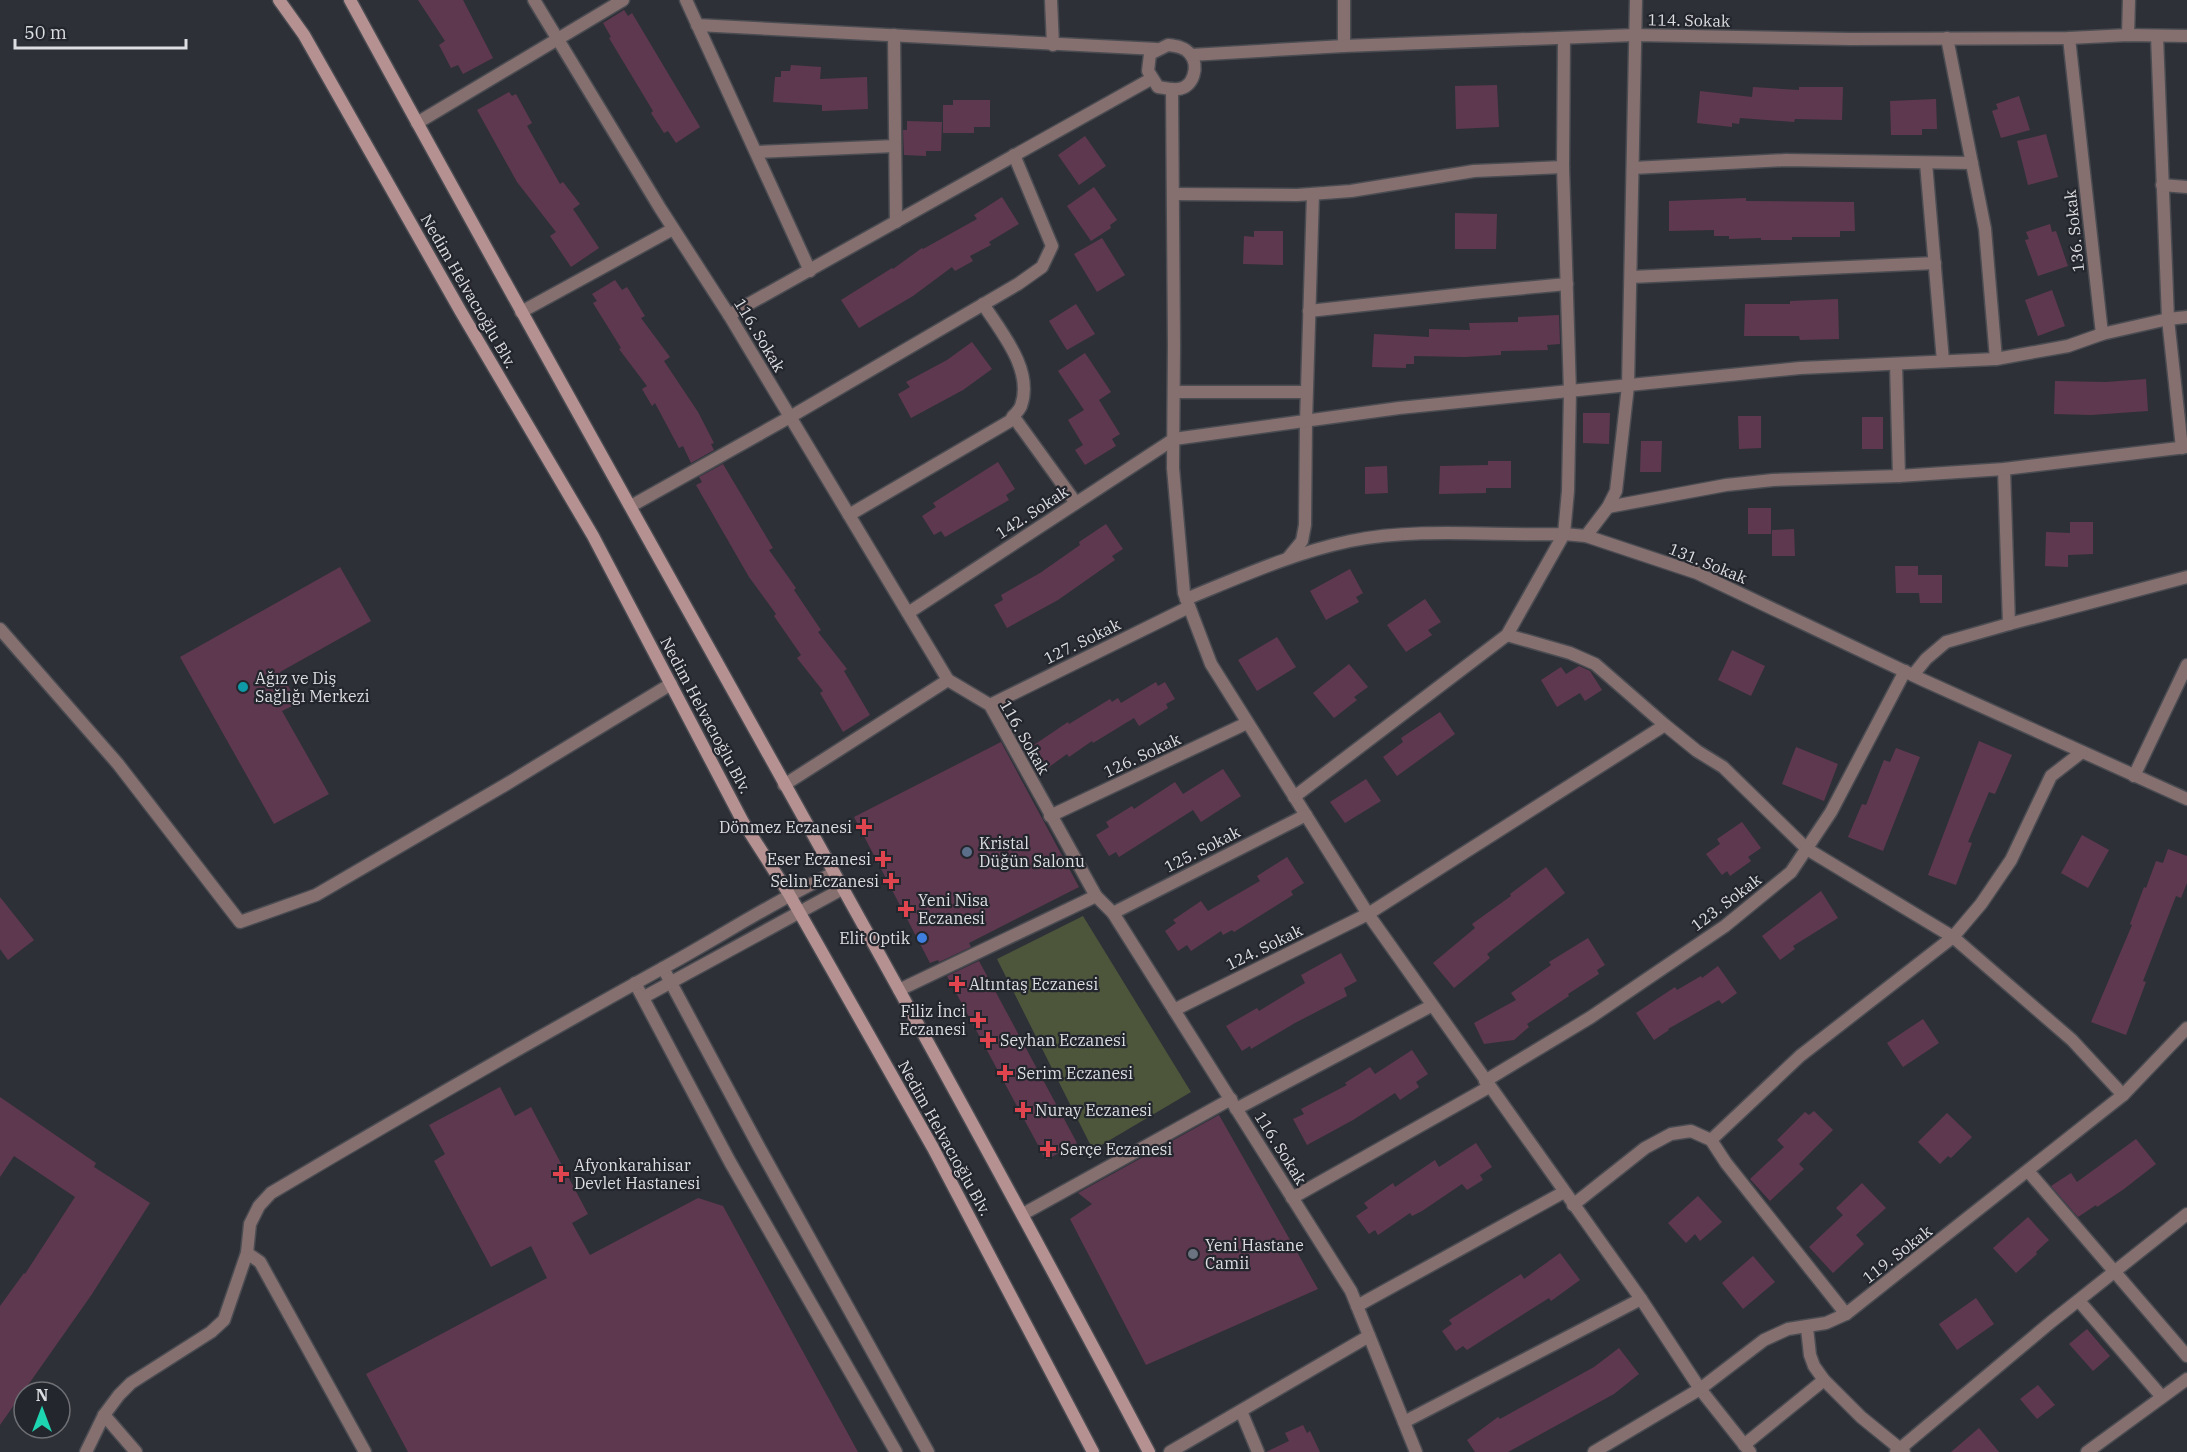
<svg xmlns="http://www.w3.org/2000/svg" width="2187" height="1452" font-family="'IBM Plex Serif',serif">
<rect width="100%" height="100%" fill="#2e3037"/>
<!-- green -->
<path fill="#4d553b" d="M1083,916L1191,1092L1093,1150L997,959Z"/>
<!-- building -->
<g fill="#5e384f">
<path d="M418,0H463L493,58L463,74L458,65L451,68L439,45L445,41Z"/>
<path d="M624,10L628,16L632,13L700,127L676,143L668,131L664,133L651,113L653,111L609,38L611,37L603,23Z"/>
<path d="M791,65L821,67L820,79L867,77L868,109L822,111V105L773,102L775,77H781V71H790Z"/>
<path d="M1497,85L1499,127L1456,129L1455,86Z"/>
<path d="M1753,87L1799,90V87H1843L1842,120L1795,119L1794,122L1740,118L1739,124L1732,123V127L1697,123L1700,91L1752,97Z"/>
<path d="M509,92L512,96L516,94L532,123L527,126L560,184L563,182L580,204L573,209L599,248L571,267L550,236L556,232L517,182L477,110Z"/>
<path d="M2019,96L2030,130L2001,138L1992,111L1998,109L1996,104Z"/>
<path d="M1936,99L1937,129H1922V135H1891L1890,101Z"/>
<path d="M953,100H990V127H974V133H943V105H953Z"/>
<path d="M907,121L942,122L941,151H926V156L904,155L903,130H907Z"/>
<path d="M2046,134L2058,177L2028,185L2017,141Z"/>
<path d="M1085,136L1106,166L1079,185L1058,155Z"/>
<path d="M1094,187L1117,220L1110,225L1111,228L1091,241L1067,206Z"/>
<path d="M1002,197L1019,224L989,242L991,245L970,256L973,261L955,271L952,267L913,296L859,328L841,300L892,268L893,269L922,248L923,249L977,219L974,215Z"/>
<path d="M1746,198V201L1854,202L1855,231H1840V237H1792V240H1761V238L1729,239V236H1714V230L1669,231V201Z"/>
<path d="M1455,213L1497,214L1496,249H1455Z"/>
<path d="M2050,224L2052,232L2056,231L2068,266L2038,276L2025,240L2029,239L2026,232Z"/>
<path d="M1254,231H1283V265L1243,264L1244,236L1254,237Z"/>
<path d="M1102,238L1125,275L1097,292L1074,254Z"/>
<path d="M615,280L622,290L627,287L645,316L641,318L670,357L664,361L698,412L714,443L711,444L714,450L691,463L683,446L679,448L655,403L652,406L642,389L647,386L619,349L621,348L593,303L597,301L592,294Z"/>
<path d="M2052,290L2065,326L2038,336L2025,300Z"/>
<path d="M1838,299L1839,339L1800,340L1799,336H1744L1745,304H1790V301Z"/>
<path d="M1076,304L1095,334L1067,350L1049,321Z"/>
<path d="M1559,315L1560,344L1547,345L1548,350L1501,351V355L1465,357L1414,356V364H1406V368L1372,367L1374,334L1429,337V329L1470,330L1469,323L1518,322V317Z"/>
<path d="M972,342L992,369L963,390L911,418L898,394L910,387L906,382L947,360Z"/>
<path d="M1085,353L1111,392L1099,400L1120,434L1112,439L1116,446L1085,465L1075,450L1083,445L1068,420L1084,410L1058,371Z"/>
<path d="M2146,379L2148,411L2091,415L2054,414L2055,381L2106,382Z"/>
<path d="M1583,413H1610L1609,444L1583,443Z"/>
<path d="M1738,416H1761V448L1739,449Z"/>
<rect x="1862" y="417" width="21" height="32"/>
<path d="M1641,441H1662L1661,472H1640Z"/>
<path d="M1488,461H1511V488H1486V493L1439,494L1440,466L1488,465Z"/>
<path d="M998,462L1015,489L1006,495L1009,500L945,537L941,531L934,535L922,516L936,507L933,503Z"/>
<path d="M723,464L773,548L769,550L796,588L794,590L821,630L818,632L847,669L844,671L870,715L843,732L820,693L823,691L797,658L801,655L774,616L776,614L749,577L696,485L702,482L699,477Z"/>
<path d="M1387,466L1388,493L1365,494V467Z"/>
<rect x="1748" y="508" width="23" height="26"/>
<path d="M2070,522H2093V554L2068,555V567L2045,566L2046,532L2070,533Z"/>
<path d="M1106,524L1123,549L1112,556L1115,560L1058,600L1007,628L994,605L1003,600L1001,595L1040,573L1080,545L1079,542Z"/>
<path d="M1794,529L1795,556H1772V530Z"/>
<path d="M1895,566H1918V575H1942V603H1920L1919,593H1896Z"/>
<path d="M340,567L371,621L280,672L298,703L282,711L329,794L274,824L180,657Z"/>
<path d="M1350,569L1363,593L1356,597L1359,602L1326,620L1310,591Z"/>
<path d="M1425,599L1441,622L1428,630L1432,635L1406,652L1387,625Z"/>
<path d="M1277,637L1296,667L1257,691L1238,660Z"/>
<path d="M1732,650L1765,666L1751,696L1718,680Z"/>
<path d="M1349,664L1368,687L1354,697L1357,700L1334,718L1313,693Z"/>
<path d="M1579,666L1590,671L1602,690L1585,701L1580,693L1557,707L1541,680L1561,667L1566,674Z"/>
<path d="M1156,682L1158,686L1165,682L1175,699L1166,704L1168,708L1139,726L1134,718L1093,743L1092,741L1069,757L1067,754L1038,775L1025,751L1068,722L1069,724L1110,699L1112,702L1118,698L1121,703Z"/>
<path d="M1440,712L1455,734L1397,776L1383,757L1403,742L1401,738Z"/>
<path d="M1979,741L2012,755L1995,794L1989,792L1968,842L1972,843L1956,885L1928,875Z"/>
<path d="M1001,742L1079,887L969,943L971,947L939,962L938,960L930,963L854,817Z"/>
<path d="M1796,747L1838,764L1824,801L1782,784Z"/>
<path d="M1896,748L1920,757L1883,851L1848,837L1862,804L1866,805L1884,760L1890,762Z"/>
<path d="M1223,769L1241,796L1201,822L1193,810L1119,857L1116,852L1109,856L1096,835L1109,827L1106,822L1132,806L1134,809L1175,782L1183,794Z"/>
<path d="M1366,779L1381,801L1345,823L1330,802Z"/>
<path d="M1742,822L1761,848L1748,857L1751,861L1730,876L1727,871L1722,875L1706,854L1720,844L1717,839Z"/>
<path d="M2082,835L2109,850L2088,888L2061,873Z"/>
<path d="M2168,849L2187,856V883L2181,898L2176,896L2143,981L2146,982L2126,1035L2091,1022L2132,925L2130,924L2144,887L2146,888L2156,861L2163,863Z"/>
<path d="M1287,857L1304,883L1291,891L1293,895L1234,932L1232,930L1223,935L1221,931L1191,951L1187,945L1178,951L1165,931L1176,923L1173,920L1201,901L1208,911L1260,881L1257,876Z"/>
<path d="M1546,867L1565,893L1487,954L1490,958L1454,988L1433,963L1475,928L1472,924L1511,896L1510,894Z"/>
<path d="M1821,891L1838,918L1793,946L1795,949L1780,960L1762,936Z"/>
<path d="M0,897L34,940L8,960L0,949Z"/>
<path d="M1588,938L1605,965L1597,970L1599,974L1568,994L1569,996L1527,1024L1529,1027L1514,1040L1484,1044L1474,1023L1516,1000L1511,993L1551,965L1549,962Z"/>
<path d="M1341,953L1357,981L1344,988L1347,996L1295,1023L1251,1049L1250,1046L1242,1051L1226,1026L1257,1008L1259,1011L1305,983L1301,975Z"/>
<path d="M979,961L1077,1143L1046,1160L947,976Z"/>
<path d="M1718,966L1737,993L1722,1004L1719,1000L1668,1029L1669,1030L1654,1040L1636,1013L1675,987L1677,990L1701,976L1702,978Z"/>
<path d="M1923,1019L1939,1043L1903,1067L1887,1043Z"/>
<path d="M1412,1050L1428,1074L1416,1082L1419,1087L1400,1100L1395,1093L1353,1120L1307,1145L1293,1119L1304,1114L1301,1109L1347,1085L1345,1083L1370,1067L1375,1074Z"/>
<path d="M500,1087L515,1116L531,1107L588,1214L572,1223L590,1255L698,1198L723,1206L858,1452H408L366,1374L547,1278L531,1246L491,1267L434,1161L445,1154L429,1125Z"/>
<path d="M0,1097L96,1163L94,1167L150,1203L92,1294L0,1425V1306L24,1273L25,1274L75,1197L14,1156L0,1177Z"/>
<path d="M1814,1111L1833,1130L1799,1164L1804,1169L1770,1201L1750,1179L1784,1147L1777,1140L1805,1112L1809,1115Z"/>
<path d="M1947,1113L1972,1137L1951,1158L1948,1156L1940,1164L1918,1142Z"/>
<path d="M1219,1115L1318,1289L1146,1365L1070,1219L1092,1204L1078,1193Z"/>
<path d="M2136,1139L2156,1164L2124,1189L2097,1207L2096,1205L2078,1217L2051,1186L2071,1173L2077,1182Z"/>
<path d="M1476,1143L1492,1167L1480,1175L1483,1180L1467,1190L1462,1184L1422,1211L1412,1216L1410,1213L1378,1235L1375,1230L1369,1234L1356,1216L1368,1208L1364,1203L1393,1183L1395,1187L1435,1160L1439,1167Z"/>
<path d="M1862,1183L1886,1208L1856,1235L1864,1244L1833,1273L1809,1247L1843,1215L1836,1208Z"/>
<path d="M1698,1196L1722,1222L1700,1241L1695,1234L1686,1243L1668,1223Z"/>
<path d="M2028,1217L2049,1240L2036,1252L2037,1254L2016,1273L1993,1248Z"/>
<path d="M1560,1253L1580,1280L1551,1301L1549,1298L1467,1350L1463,1346L1456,1351L1442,1331L1452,1324L1449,1320L1521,1274L1524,1279Z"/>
<path d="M1753,1256L1775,1282L1743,1309L1722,1283Z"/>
<path d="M1976,1298L1994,1324L1957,1350L1939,1324Z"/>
<path d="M2087,1329L2110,1356L2093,1371L2069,1344Z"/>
<path d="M1619,1348L1639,1374L1614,1394L1508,1452H1475L1467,1440L1498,1417L1500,1419L1594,1367Z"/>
<path d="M2038,1385L2055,1405L2037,1419L2020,1399Z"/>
<path d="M1303,1425L1307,1433L1310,1431L1320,1452H1266L1289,1441L1285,1433Z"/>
<path d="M1979,1428L1999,1452H1951Z"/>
</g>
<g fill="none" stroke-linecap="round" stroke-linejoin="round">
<!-- lane casing -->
<g stroke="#4a4c52" stroke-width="15">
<g id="lane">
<path d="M663,968L759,1147L928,1452"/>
<path d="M635,983L730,1162L896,1452"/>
<path d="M644,997L842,889"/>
<path d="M247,1253L260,1262L365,1452"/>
<path d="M104,1415L136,1452"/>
<path d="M86,1452L104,1415L119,1395L131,1383L211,1332L224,1320L247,1253L250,1224L259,1206L271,1193C401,1116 531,1041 663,968C720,937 774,901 834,873"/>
</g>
</g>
<!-- street casing -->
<g stroke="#4a4c52" stroke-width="15">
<g id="street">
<path d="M534,0L660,208L729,315L948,680L990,705L1096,896L1113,913L1351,1291L1416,1452"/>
<path d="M686,0L810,271"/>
<path d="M1051,0L1053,45"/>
<path d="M1344,0V46"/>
<path d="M697,25L1157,49"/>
<path d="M894,35L896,222"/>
<path d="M2128,35L2129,0"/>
<path d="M2157,36L2168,319L2182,448"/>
<path d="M1947,38L1985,229L1996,359"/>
<path d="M2069,38L2102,334L2168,319L2187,317"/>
<path d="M1168,45C1176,46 1185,47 1190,54C1200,66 1193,88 1178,89C1171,90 1164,88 1158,87L1148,71L1150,54Z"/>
<path d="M1191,55L1344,46L1635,35L1850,39L2069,38L2128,35L2187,36"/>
<path d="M1172,89L1174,345L1173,468L1184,593L1211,664L1368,914L1641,1299L1700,1389L1750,1452"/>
<path d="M417,123L623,0"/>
<path d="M756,152L895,146"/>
<path d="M1926,163L1943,361"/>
<path d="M1633,168L1786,160L1972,163"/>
<path d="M2162,185L2187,187"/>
<path d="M1173,194L1297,195L1351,191L1474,171L1563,167"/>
<path d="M1631,277L1935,263"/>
<path d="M1309,311L1482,292L1567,284"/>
<path d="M521,312L673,229"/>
<path d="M729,315L1151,79"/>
<path d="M1896,364L1899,476"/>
<path d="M1174,392H1306"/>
<path d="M1013,416L1076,503"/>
<path d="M2004,469L2009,624"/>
<path d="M631,506L790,417L1018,284L1042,267L1052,246L1014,155"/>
<path d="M1608,507L1726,485L1773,480L1899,476L2004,469L2187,447"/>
<path d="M849,515L1010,421C1013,416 1019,411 1021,406C1034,370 1001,332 983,304"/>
<path d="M1586,536L1608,507L1616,491L1628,386L1636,0"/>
<path d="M1288,558L1302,541L1305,525L1306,422L1313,194"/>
<path d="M1186,599C1240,577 1293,553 1350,541C1420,527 1493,536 1564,534L1586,536L1697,573L1923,680L2187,799"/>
<path d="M908,613L1174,439L1399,408L1800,368L1996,359L2068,346L2102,334"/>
<path d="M0,629L118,764L240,922L316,895L505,785L671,684"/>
<path d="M1507,635L1570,653L1595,664L1665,725L1697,751L1723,767L1807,849L1953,937L2072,1040L2123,1095"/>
<path d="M1913,675L1926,659L1946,642L2009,624L2187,577"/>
<path d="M990,705L1189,607"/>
<path d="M2134,776L2187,665"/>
<path d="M784,785L948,680"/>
<path d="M1294,797L1507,635L1564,534L1568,491L1570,392L1563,167L1564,38"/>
<path d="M1050,816L1247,723"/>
<path d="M1113,913L1306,815"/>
<path d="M899,990L1096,896"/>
<path d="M1174,1010L1368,914L1665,725"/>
<path d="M1485,1081L1591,1017L1725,926L1791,872L1831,812L1905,671"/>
<path d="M1236,1109L1431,1006"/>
<path d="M1711,1140L1800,1056L1953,937L1981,904L2011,860L2051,776L2082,752"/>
<path d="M2028,1171L2187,1356"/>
<path d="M1292,1198L1489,1087"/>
<path d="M1573,1205L1645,1148L1671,1134L1691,1131L1711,1140L1726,1163L1846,1314"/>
<path d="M1023,1214L1231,1099"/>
<path d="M2079,1301L2162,1397"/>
<path d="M1357,1306L1564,1192"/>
<path d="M1807,1328L1810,1355L1814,1366L1824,1380L1861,1417L1904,1452"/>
<path d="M1241,1411L1258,1452"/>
<path d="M1404,1422L1641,1299"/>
<path d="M1744,1445L1824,1380"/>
<path d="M1170,1452L1369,1336"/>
<path d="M1594,1452L1700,1389L1764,1340L1788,1329L1826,1323L1846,1314L2123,1095L2187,1028"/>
<path d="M1896,1452L2051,1322L2187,1214"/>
<path d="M2087,1452L2187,1379"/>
</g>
</g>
<!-- secondary casing -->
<g stroke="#4a4c52" stroke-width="15">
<g id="secondary">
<path d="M279,0L304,35L461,312L593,536L743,822L789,894L933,1148L1093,1452"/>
<path d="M350,0C614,485 891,963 1149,1452"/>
</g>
</g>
<!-- lane -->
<use href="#lane" stroke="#856f6f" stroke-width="12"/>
<!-- street -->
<use href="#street" stroke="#856f6f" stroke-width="12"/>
<!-- secondary -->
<use href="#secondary" stroke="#b59192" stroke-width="12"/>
</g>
<!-- markers -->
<circle fill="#0f9aa8" stroke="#24262d" stroke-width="2" cx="243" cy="687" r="6"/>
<g fill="#e0444e" stroke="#24262d" stroke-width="2">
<path d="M861 818h6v6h6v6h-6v6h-6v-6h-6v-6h6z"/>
<path d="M880 850h6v6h6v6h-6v6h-6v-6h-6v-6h6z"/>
<path d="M888 872h6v6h6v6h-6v6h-6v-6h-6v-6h6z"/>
<path d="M903 900h6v6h6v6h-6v6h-6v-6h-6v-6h6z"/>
<path d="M954 975h6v6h6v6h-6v6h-6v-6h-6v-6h6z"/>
<path d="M975 1011h6v6h6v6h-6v6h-6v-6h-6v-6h6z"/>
<path d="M985 1031h6v6h6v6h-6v6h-6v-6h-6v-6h6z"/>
<path d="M1002 1064h6v6h6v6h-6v6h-6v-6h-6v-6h6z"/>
<path d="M1020 1101h6v6h6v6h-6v6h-6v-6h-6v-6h6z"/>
<path d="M1045 1140h6v6h6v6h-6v6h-6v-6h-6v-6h6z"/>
<path d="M558 1165h6v6h6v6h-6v6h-6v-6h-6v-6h6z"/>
</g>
<circle fill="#5c6f8a" stroke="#24262d" stroke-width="2" cx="967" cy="852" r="6"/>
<circle fill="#3f7fe0" stroke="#24262d" stroke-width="2" cx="922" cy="938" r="6"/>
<circle fill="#6b7280" stroke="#24262d" stroke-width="2" cx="1193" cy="1254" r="6"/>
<g text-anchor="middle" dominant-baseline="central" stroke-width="4.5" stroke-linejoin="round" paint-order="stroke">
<!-- street labels -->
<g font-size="16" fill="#dcdee2" stroke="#24262d">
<text transform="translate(1689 20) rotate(1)">114. Sokak</text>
<text transform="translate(2074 231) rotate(-96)">136. Sokak</text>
<text transform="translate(469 291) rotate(60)">Nedim Helvacıoğlu Blv.</text>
<text transform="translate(760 335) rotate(59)">116. Sokak</text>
<text transform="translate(1032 512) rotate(-33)">142. Sokak</text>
<text transform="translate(1708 563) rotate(22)">131. Sokak</text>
<text transform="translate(1082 641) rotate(-26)">127. Sokak</text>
<text transform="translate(706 715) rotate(62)">Nedim Helvacıoğlu Blv.</text>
<text transform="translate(1025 737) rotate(60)">116. Sokak</text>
<text transform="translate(1142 755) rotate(-25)">126. Sokak</text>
<text transform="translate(1202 849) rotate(-27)">125. Sokak</text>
<text transform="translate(1726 902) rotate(-37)">123. Sokak</text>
<text transform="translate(1264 947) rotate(-26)">124. Sokak</text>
<text transform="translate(945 1138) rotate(61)">Nedim Helvacıoğlu Blv.</text>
<text transform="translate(1281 1148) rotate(58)">116. Sokak</text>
<text transform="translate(1897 1254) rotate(-38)">119. Sokak</text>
</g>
<!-- poi labels -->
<g font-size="16" fill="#dcdee2" stroke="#24262d" text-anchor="start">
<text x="255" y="678">Ağız ve Diş<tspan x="255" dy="18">Sağlığı Merkezi</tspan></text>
<text x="852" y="827" text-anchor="end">Dönmez Eczanesi</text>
<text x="979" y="843">Kristal<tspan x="979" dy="18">Düğün Salonu</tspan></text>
<text x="871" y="859" text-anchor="end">Eser Eczanesi</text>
<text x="879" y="881" text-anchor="end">Selin Eczanesi</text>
<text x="918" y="900">Yeni Nisa<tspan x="918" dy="18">Eczanesi</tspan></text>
<text x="910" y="938" text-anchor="end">Elit Optik</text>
<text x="969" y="984">Altıntaş Eczanesi</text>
<text x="966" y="1011" text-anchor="end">Filiz İnci<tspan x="966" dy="18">Eczanesi</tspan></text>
<text x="1000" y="1040">Seyhan Eczanesi</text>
<text x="1017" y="1073">Serim Eczanesi</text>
<text x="1035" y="1110">Nuray Eczanesi</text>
<text x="1060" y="1149">Serçe Eczanesi</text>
<text x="574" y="1165">Afyonkarahisar<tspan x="574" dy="18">Devlet Hastanesi</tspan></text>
<text x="1205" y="1245">Yeni Hastane<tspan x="1205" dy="18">Camii</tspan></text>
</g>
</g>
<!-- north arrow -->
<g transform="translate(42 1410)"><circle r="28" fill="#24262d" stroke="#6e7075" stroke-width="1.5"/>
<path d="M0-4.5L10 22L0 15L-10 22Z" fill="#1ed5b1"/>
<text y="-9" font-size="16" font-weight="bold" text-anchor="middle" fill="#dcdee2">N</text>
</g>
<!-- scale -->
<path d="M15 39v9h171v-9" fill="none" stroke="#dcdee2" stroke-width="3"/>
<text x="24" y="39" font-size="18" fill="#dcdee2" stroke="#24262d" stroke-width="4.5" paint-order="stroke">50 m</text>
</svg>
